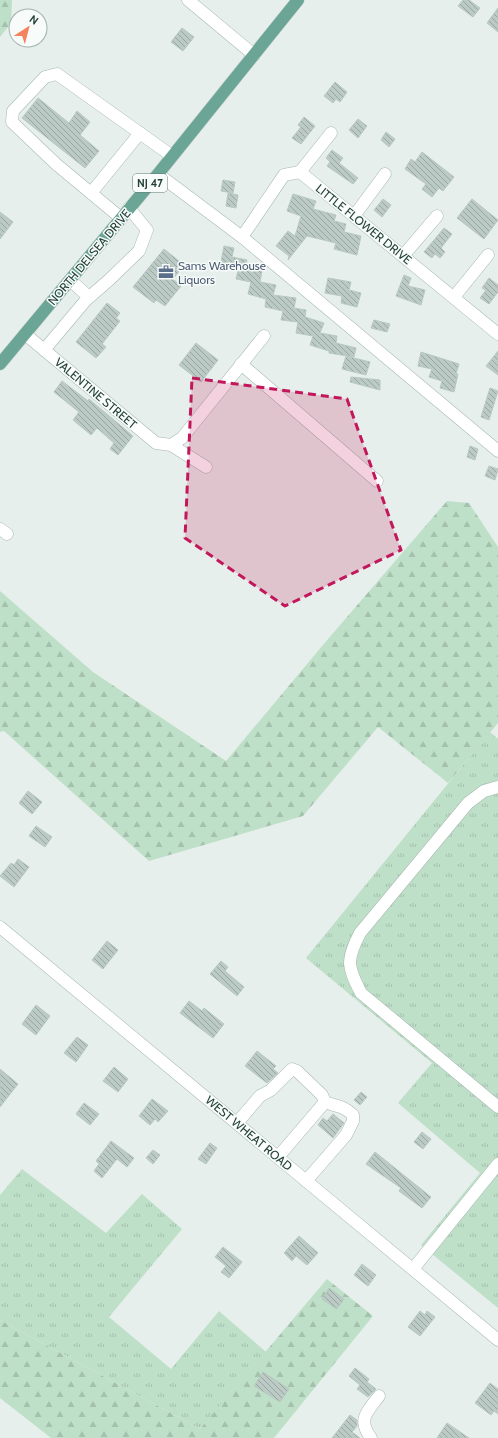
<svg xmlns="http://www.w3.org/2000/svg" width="498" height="1438" font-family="Cabin,sans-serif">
<defs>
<pattern id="grass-tufts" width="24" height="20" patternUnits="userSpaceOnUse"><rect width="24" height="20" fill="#bfe0c8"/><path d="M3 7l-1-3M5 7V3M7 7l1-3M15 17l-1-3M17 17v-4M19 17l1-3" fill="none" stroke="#a4c1ad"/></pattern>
<pattern id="forest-firs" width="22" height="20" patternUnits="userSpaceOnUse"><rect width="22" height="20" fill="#bfe0c8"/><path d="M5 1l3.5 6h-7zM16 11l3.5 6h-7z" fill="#a4c1ad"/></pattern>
<pattern id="building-back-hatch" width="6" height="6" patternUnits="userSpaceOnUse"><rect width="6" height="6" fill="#bbcac4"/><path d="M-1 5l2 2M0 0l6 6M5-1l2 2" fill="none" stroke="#98a6a0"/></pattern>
</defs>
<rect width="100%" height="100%" fill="#e6efeb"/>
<!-- grass -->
<g fill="url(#grass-tufts)">
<path d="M490,732L498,739V1308L421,1245L480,1173L398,1103L432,1063L306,958Z"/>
<path d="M22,1169L106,1233L142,1194L182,1229L109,1317L171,1369L219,1311L266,1352L200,1429L0,1320V1195Z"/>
</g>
<!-- forest -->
<g fill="url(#forest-firs)">
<path d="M0,0H12L11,23L0,37Z"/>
<path d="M447,501L469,503L498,547V723L448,783L378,727L303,816L149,861L4,731L0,732V591L93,672L226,761L328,639Z"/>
<path d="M327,1279L373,1316L274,1438H51L0,1398V1320L200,1429Z"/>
</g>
<!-- building -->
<g fill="url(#building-back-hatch)" stroke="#b8c9c2">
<path d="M463,0H469L480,8L473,17L458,6Z"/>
<path d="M498,8V32L487,23Z"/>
<path d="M182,28L194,37L183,51L171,42Z"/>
<path d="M335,82L347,92L340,102L336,99L333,103L324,96Z"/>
<path d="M38,98L69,123L77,111L90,122L80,135L99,151L85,168L22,118Z"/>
<path d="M304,117L315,126L301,144L292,138L301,127L298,125Z"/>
<path d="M358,119L367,126L358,138L349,130Z"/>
<path d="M386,132L395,139L389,147L381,140Z"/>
<path d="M332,150L343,158L339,163L358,178L353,184L327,166L330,162L326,158Z"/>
<path d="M422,152L454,177L443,191L439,188L432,197L422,189L426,184L405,169L411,159L415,162Z"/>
<path d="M223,180L235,182L233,193L221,191Z"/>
<path d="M228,193L238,195L236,208L226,206Z"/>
<path d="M293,194L316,201L313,209L336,215L334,221L346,224L344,232L361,236L357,255L334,249L336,243L307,236L288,260L289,256L276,246L288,231L295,236L301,216L287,211Z"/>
<path d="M383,199L391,205L382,217L374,210Z"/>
<path d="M472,199L498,220L484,239L457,218Z"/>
<path d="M0,212L13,222L0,239Z"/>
<path d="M444,228L452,234L441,248L445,252L440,258L435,254L432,258L424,252Z"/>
<path d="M224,246L234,248L232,257L247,260L245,267L262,271L260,282L276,285L273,295L296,298L294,308L306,310L305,317L324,323L320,333L337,336L336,343L356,348L354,357L329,353V351L310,345L313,336L296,333L298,322L281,320L283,311L265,307L266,299L248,294L251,282L236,279L238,271L220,267Z"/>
<path d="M164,249L184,265L173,279L181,286L165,306L156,300L154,303L133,287Z"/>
<path d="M404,275L411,278L408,286L425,290L421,305L396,296Z"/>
<path d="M328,278L351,282L349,290L361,293L357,307L341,303L342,296L325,293Z"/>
<path d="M489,278L498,285V292L489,304L480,298L486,290L482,288Z"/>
<path d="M107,303L120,313L116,318L120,321L102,344L106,347L96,358L76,342Z"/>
<path d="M374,320L390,324L387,332L371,328Z"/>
<path d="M196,343L218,360L201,382L179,365Z"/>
<path d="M498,351V375L486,366Z"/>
<path d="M421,352L459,364L456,374H458L454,392L440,388L442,381L429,377L432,369L418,366Z"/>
<path d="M346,356L370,362L366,375L342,369Z"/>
<path d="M351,377L380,380V390L350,382Z"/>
<path d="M62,381L88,401L89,399L133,436L118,455L110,449L114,443L97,428L91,435L73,420L79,412L54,392Z"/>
<path d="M490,388L498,391L489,420L481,417Z"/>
<path d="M470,446L478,449L475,460L467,457Z"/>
<path d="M489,466L498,469L495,480L485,476Z"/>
<path d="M28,791L42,802L32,814L19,803Z"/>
<path d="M36,826L52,837L45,847L29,836Z"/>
<path d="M18,859L29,867L14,887L0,876L11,863L14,865Z"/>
<path d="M107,941L118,950L103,969L92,960Z"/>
<path d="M221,961L228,967L225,971L244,987L237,996L210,974Z"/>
<path d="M189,1001L202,1011L204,1008L224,1024L213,1038L180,1013Z"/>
<path d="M36,1005L50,1016L36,1035L22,1024Z"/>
<path d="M77,1037L88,1045L76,1062L64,1053Z"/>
<path d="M257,1051L276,1066L273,1069L278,1073L267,1083L245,1066Z"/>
<path d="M114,1067L128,1079L118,1092L103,1081Z"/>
<path d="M0,1069L18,1084L0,1107Z"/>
<path d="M361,1092L367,1097L360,1105L354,1100Z"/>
<path d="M152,1099L168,1111L158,1122L155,1119L150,1125L139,1116Z"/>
<path d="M84,1103L99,1114L90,1125L76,1114Z"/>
<path d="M333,1114L344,1123L333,1138L318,1125L323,1118L327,1121Z"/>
<path d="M422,1132L431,1139L423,1149L414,1142Z"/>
<path d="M111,1141L134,1158L127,1167L117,1159L102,1178L94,1171L99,1164L96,1161Z"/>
<path d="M210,1143L217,1148L206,1164L198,1159Z"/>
<path d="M153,1150L160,1155L153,1164L146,1158Z"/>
<path d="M375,1152L431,1197L422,1208L399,1191L401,1188L366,1164Z"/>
<path d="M299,1236L318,1253L307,1265L296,1256L292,1261L284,1253Z"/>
<path d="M223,1247L242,1262L229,1278L221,1272L226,1266L215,1257Z"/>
<path d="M362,1264L376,1275L368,1286L354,1275Z"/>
<path d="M329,1288L344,1299L337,1309L322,1299Z"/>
<path d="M420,1311L425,1315L427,1311L435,1317L420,1336L408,1327Z"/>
<path d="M355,1368L369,1379L367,1382L376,1389L368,1397L357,1389L360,1385L349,1376Z"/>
<path d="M263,1372L289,1389L280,1402L254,1386Z"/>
<path d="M490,1383L498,1389V1414L494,1411L491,1415L475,1403Z"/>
<path d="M350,1415L357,1420V1426L352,1432L360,1438H332Z"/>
<path d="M447,1423L469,1438H437Z"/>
</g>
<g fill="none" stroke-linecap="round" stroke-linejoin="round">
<!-- minor casing -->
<g stroke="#a8b8b2" stroke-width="13">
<g id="minor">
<path d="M188,0L254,55"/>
<path d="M300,172L331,133"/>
<path d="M158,174L242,237L498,451"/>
<path d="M91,193L140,133"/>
<path d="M354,216L385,174"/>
<path d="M121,218L56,164L12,122L13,111L45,77L57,74L172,156"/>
<path d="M242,237L284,175L300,172L498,334"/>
<path d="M403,256L437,216"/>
<path d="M70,280L89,297"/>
<path d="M454,297L488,255"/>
<path d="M25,334L156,443L171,445L182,438L264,336"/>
<path d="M44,350L86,300L109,280L139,251L147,230L129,208"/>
<path d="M241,364L377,481"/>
<path d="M171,445L206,467"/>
<path d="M0,529L7,534"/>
<path d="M498,787L484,791L468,803L360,933C346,960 347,966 361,993L498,1107"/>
<path d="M0,927L498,1340"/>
<path d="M237,1123L260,1096L271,1090L292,1069L297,1071L322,1095L325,1102C337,1107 343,1105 353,1115V1121L346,1135L306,1181"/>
<path d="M278,1157L325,1102"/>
<path d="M413,1269L498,1164"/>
<path d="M371,1438C357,1419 367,1412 379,1396"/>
</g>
</g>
<!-- major casing -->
<g stroke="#c2cac8" stroke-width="13">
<path id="major" d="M0,364L158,174L298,0"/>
</g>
<!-- minor -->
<use href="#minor" stroke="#fff" stroke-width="12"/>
<!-- major -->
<use href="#major" stroke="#6aa596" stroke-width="12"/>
</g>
<!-- marked area -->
<path fill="#c2185b" fill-opacity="0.2" stroke="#c2185b" stroke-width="3" stroke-dasharray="8 5" stroke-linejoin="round" d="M192,378L347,399L401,550L285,606L185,538Z"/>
<!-- icons -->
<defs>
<g id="office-bare" transform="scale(1.2)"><path d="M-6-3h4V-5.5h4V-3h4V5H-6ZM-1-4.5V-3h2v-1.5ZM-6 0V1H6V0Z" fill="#5c6f8a" stroke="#f7fbf9" stroke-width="2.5" paint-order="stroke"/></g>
</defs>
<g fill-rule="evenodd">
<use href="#office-bare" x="166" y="272"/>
</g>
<g text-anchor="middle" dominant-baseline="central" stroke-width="3" stroke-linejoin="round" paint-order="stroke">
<!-- shield labels -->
<rect fill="#f7fbf9" stroke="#637a73" stroke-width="1" x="133" y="174" width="34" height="18" rx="3"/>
<g font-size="11" font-weight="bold" fill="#24423a">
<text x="150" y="183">NJ 47</text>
</g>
<!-- street labels -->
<g font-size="12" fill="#24423a" stroke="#f7fbf9">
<text transform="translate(364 224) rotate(39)">LITTLE FLOWER DRIVE</text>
<text transform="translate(89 257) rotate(-50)">NORTH DELSEA DRIVE</text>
<text transform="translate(96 393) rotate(40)">VALENTINE STREET</text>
<text transform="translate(249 1133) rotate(40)">WEST WHEAT ROAD</text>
</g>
<!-- service labels -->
<g font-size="12" fill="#4e5e75" stroke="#f7fbf9" text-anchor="start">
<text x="178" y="265">Sams Warehouse<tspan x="178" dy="14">Liquors</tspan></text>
</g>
</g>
<!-- north arrow -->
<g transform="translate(28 28) rotate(36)"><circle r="19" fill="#f7fbf9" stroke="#a3b1ad"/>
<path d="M0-3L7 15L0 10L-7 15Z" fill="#f4845f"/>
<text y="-6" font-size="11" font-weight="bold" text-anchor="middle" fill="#24423a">N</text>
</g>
</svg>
